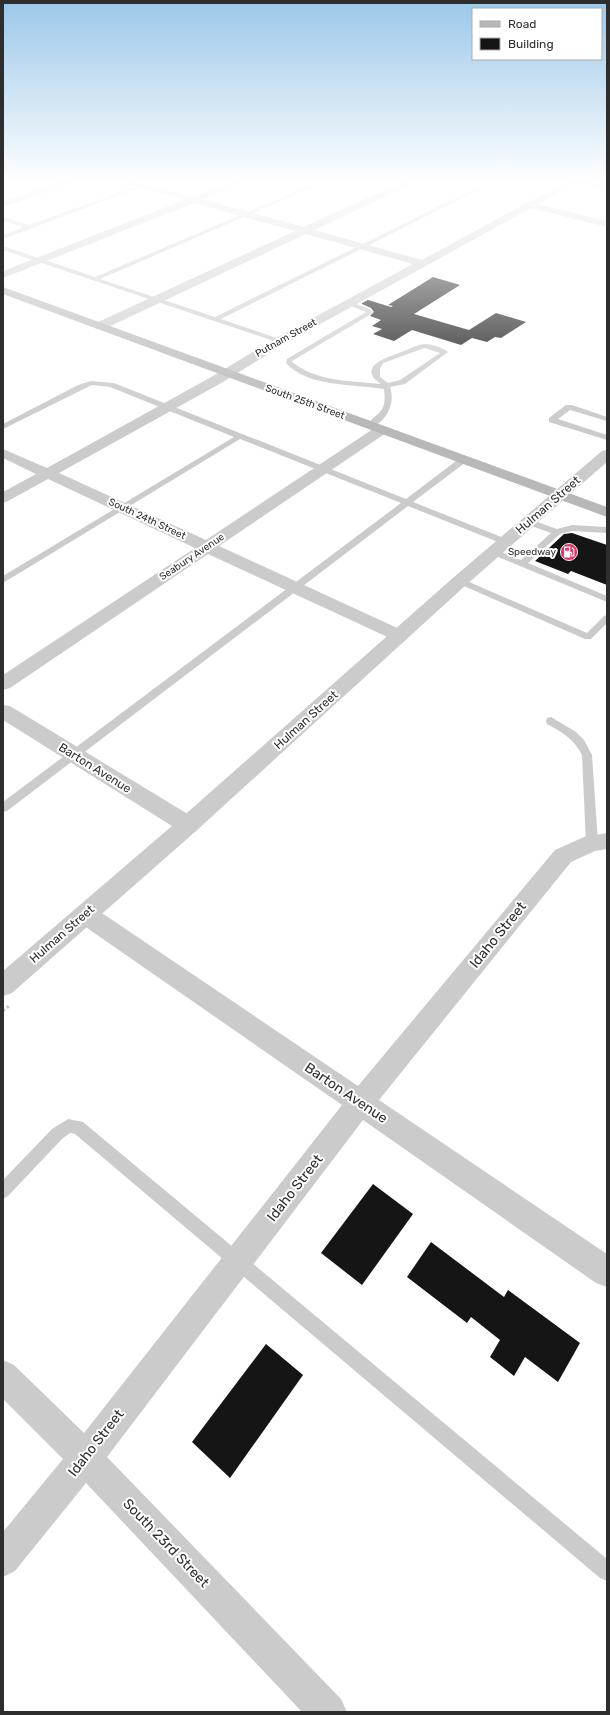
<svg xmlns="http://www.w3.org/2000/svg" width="610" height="1715" font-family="Rubik,sans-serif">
<rect width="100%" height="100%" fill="#fff"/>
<!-- building -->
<g fill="#151515">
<path d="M433,277L460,285L414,314L469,330L496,313L526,322L501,338L495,337L487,342L472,338L461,345L412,330L394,341L373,334L382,329L372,326L381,320L370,316L374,312L371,308L362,304V303L368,300L391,307L393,306L388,305Z"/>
<path d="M572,533L607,545V585L571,571L568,574L535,561L564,534Z"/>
<path d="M373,1184L413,1214L362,1285L321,1253Z"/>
<path d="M431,1242L504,1297L508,1290L580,1343L558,1382L525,1357L514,1376L490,1357L500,1340L471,1317L467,1323L407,1277Z"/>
<path d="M266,1344L303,1375L230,1478L192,1442Z"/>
</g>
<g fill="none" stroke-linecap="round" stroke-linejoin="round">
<!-- path -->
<path stroke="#cbcbcb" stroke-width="3" stroke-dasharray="2.5 2.5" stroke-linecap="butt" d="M3,1011L9,1006"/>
<!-- service -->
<g fill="#cbcbcb" fill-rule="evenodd">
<path d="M148,182H155L3,239V235L24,227L3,221V217L29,225Z"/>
<path d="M318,182H325L100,279L215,317L488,182H495L221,319L282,340L283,341L280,343L3,250V246L95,277Z"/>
<path d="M348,301L370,309L373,313L292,361V362C317,382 352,381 381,384C355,366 389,357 404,351C410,349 418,344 425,344C431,344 444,348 448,352L405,384L390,387C396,404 386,423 369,428L365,426C379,411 387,413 384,389C354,384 307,387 286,363L287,359L366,312L346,304L345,303ZM425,348L440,353L400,380L388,383L380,377V369L383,363Z"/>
<path d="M91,381L114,383L406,499L460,458H466V462L413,502L509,540L510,542L509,544H503L408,506L7,811L3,812V802L401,503L240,439L3,583V576L234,437L110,387L92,385L3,429V424L78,385Z"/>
<path d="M566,405H572L607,417V421L570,410L558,419L607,435V440L549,422V418Z"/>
<path d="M529,519L557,529L572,525L607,527V533L572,531L560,534L528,563L607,596V602L491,554L490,552L494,549L521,560L551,533L526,524L525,522Z"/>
<path d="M460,578L587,633L604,616L607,615V623L591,639H585L457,583L455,581L457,579Z"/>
<path d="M551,717L576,732L584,740L592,755L598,843L596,846L592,847L588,846L586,843L582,755C574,739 562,732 547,724L546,721L547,718Z"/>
<path d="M68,1119L83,1122L607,1559V1581L600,1578L75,1134L70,1133L62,1139L8,1196L3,1199V1180L52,1129Z"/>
</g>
<!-- minor -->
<g fill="#cbcbcb" fill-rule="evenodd">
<path d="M58,182H72L70,184L3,207V201Z"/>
<path d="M124,182H139L193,197L230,182H243L241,184L203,199L304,227L402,182H414L412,184L314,230L422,260L565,182H592L607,185V191L576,183L538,204L607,221V227L531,208L284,344L223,382L59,473L206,540L376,427L381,426L386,427L388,430L386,433L219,546L406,632L409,636L406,640L400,642L394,640L208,554L10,688L3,690V675L195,548L48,479L8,501L3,503V492L36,474L3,458V449L47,468L213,376L276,338L413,264L306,234L104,329H96L94,326L96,323L295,231L194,203L3,278V271L184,200L126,184Z"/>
<path d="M3,705L10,706L196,819L199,825L196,831L188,833L180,831L3,720Z"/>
<path d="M607,833V849L595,851L571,862L379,1100L607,1254V1287L596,1283L363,1120L107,1457L341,1699L347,1712H302L86,1483L15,1571L3,1577V1532L63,1459L3,1399V1360L14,1365L84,1433L342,1105L77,921L73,914L77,907L85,905L93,907L358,1086L555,850L584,837Z"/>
</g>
<!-- tertiary -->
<path fill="#cbcbcb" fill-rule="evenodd" d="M607,450V462L466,585L196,831L12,993L3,996V971L180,819L454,577L602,451Z"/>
<!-- secondary -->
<path fill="#b8b8b8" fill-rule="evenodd" d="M3,287L607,507V517L3,294Z"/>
</g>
<!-- sky -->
<linearGradient id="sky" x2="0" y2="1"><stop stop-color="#9bc7e9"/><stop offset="0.43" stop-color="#fff"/><stop offset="1" stop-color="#fff" stop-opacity="0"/></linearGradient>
<rect width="610" height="422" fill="url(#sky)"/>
<!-- icons -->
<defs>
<g id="fuel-disc" transform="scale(0.9)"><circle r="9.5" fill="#dd3767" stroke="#fff"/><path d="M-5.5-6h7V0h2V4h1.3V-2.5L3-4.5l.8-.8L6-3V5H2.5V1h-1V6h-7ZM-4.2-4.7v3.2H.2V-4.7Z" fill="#fff"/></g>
</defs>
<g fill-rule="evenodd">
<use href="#fuel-disc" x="569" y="552"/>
</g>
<g text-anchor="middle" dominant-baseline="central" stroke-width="4" stroke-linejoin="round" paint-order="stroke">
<!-- far-street labels -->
<g font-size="10" fill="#2e2e2e" stroke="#fff">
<text transform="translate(286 338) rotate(-29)">Putnam Street</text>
<text transform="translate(305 402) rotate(20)">South 25th Street</text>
<text transform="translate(147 519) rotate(25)">South 24th Street</text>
<text transform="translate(192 557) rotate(-34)">Seabury Avenue</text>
</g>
<!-- far-poi labels -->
<g font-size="10" fill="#2e2e2e" stroke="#fff" text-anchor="end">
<text x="556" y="552">Speedway</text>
</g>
<!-- street labels -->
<g font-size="12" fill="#2e2e2e" stroke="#fff">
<text transform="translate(548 505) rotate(-41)">Hulman Street</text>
<text transform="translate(306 720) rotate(-42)">Hulman Street</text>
<text transform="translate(95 768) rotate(32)">Barton Avenue</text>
<text transform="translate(62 934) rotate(-41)">Hulman Street</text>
</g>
<!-- near-street labels -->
<g font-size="14" fill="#2e2e2e" stroke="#fff">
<text transform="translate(498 935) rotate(-51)">Idaho Street</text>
<text transform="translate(346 1093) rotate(34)">Barton Avenue</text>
<text transform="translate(295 1188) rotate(-52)">Idaho Street</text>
<text transform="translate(96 1443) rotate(-52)">Idaho Street</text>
<text transform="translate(166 1543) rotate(46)">South 23rd Street</text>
</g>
</g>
<!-- border -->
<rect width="610" height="1715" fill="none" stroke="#2e2e2e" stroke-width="8"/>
<!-- legend -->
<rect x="472" y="8" width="130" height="52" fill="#ffffff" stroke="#ababab"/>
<rect x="480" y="21" width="20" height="6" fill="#b8b8b8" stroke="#ababab"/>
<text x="508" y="28" font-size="12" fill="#2e2e2e">Road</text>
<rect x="480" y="38" width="20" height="12" fill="#151515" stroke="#ababab"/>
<text x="508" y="48" font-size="12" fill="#2e2e2e">Building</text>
</svg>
